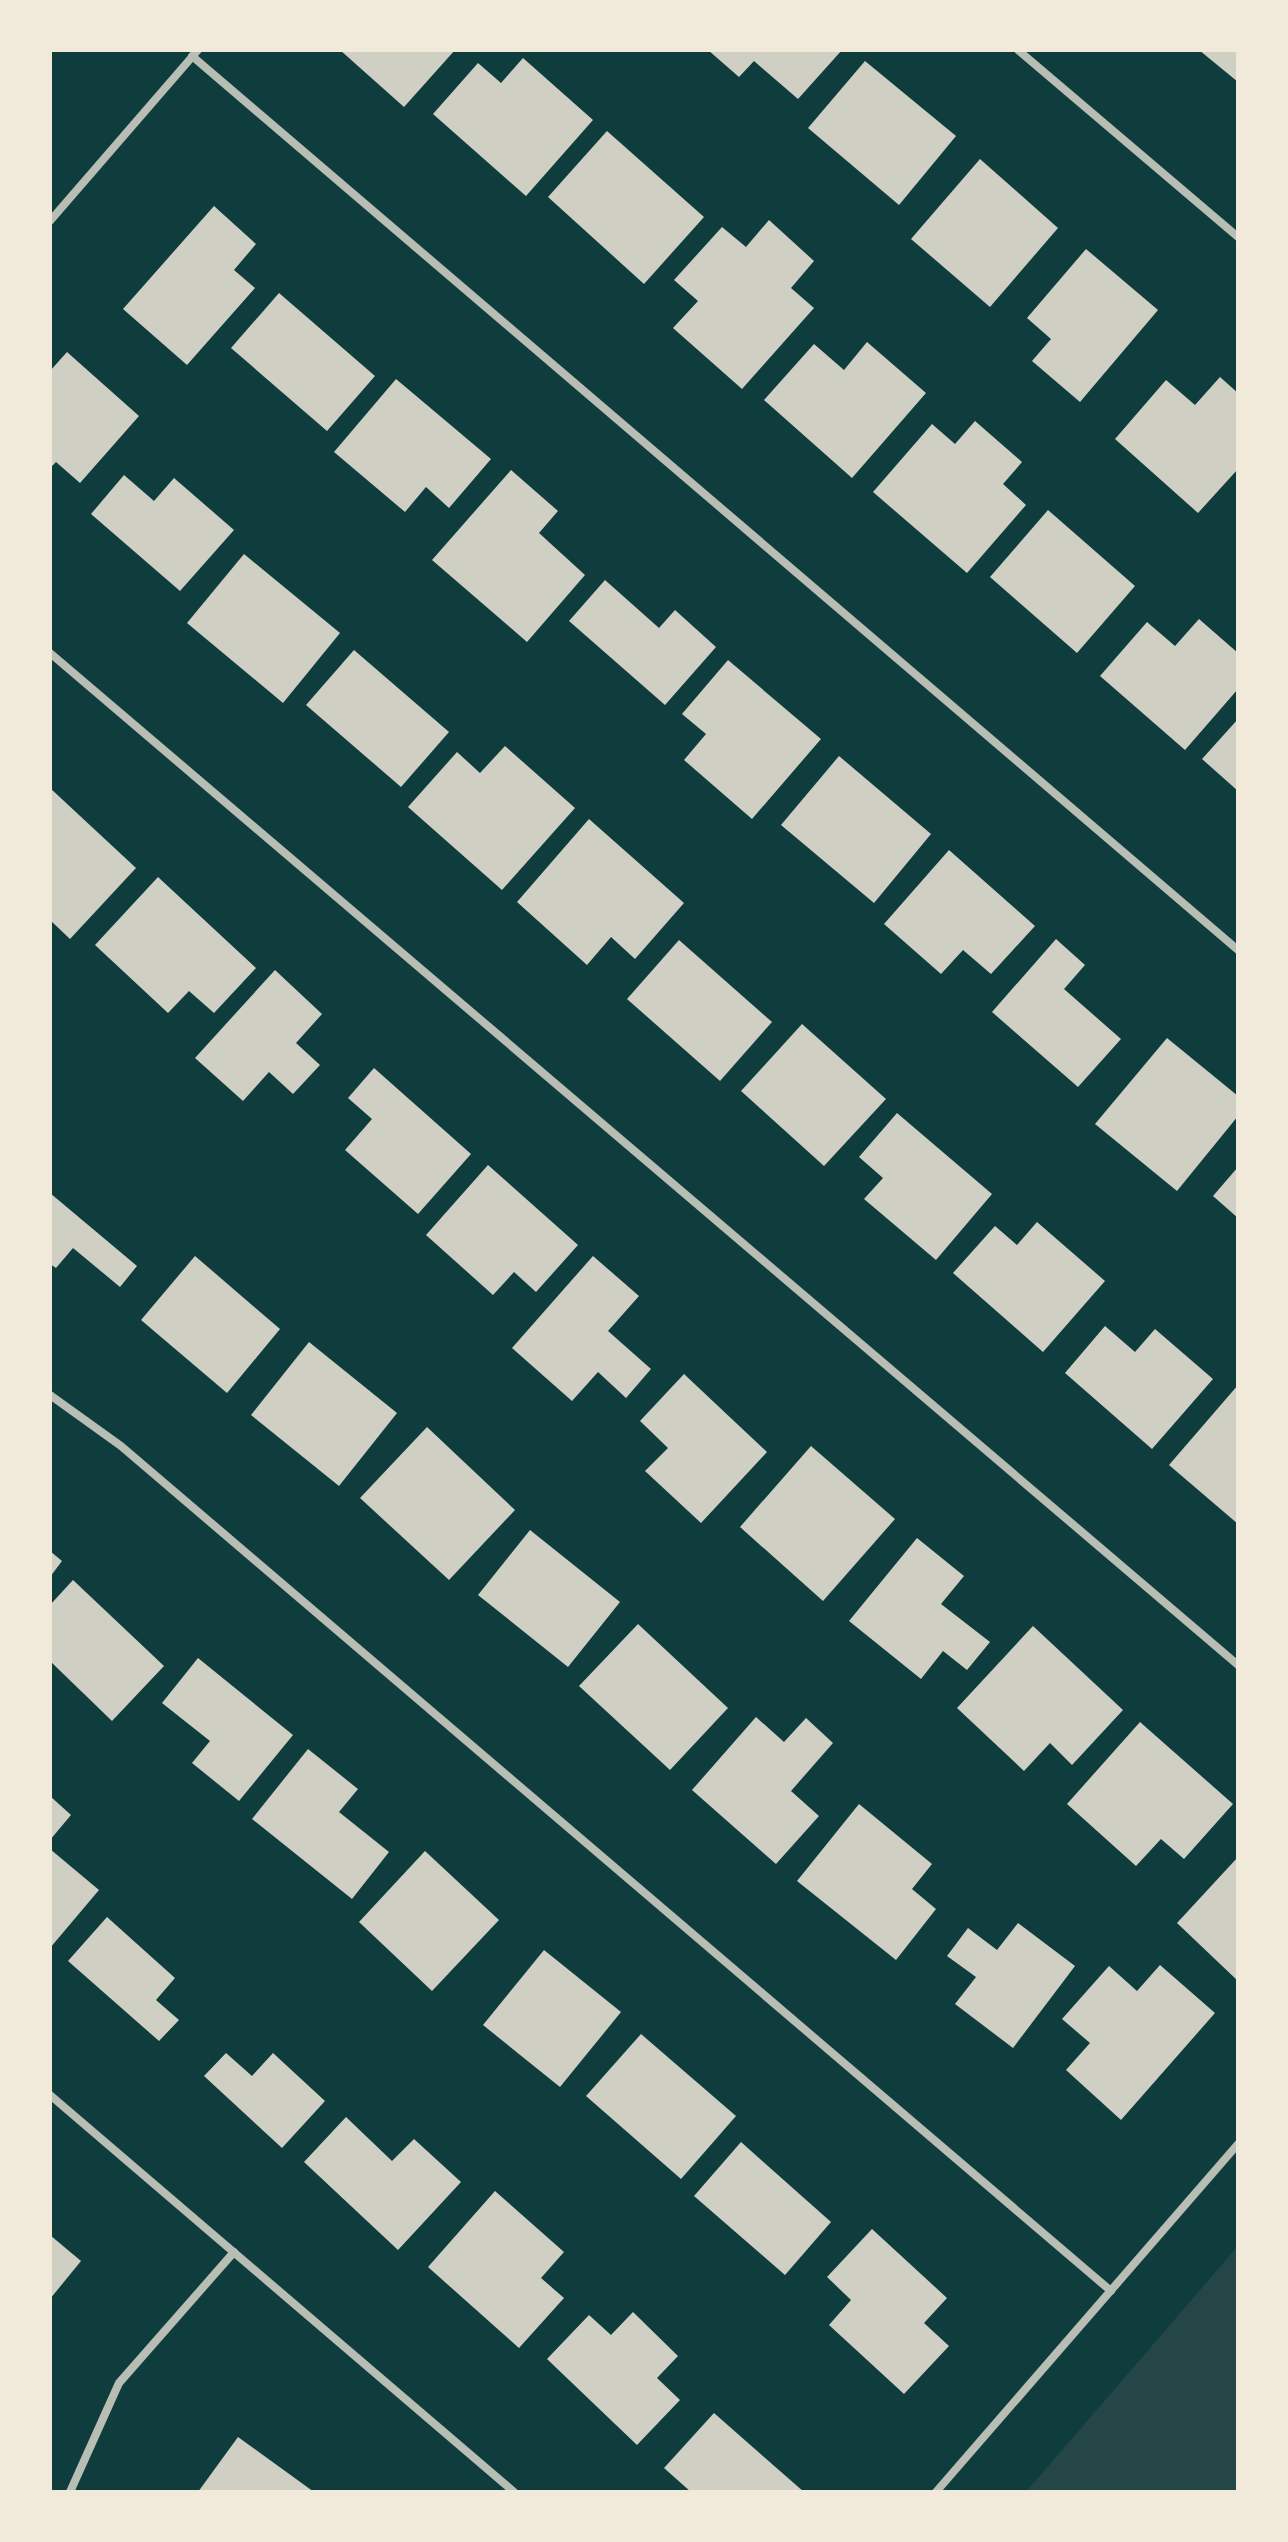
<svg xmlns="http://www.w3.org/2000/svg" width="1288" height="2542" font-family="Barlow,sans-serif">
<rect width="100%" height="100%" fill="#0f3d3e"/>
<!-- green -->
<path fill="#244646" d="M1238,2246V2492H1026Z"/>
<!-- building -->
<g fill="#cfcfc3">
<path d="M340,50H455L404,107Z"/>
<path d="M708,50H842L798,99L754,61L739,77Z"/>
<path d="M1199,50H1238V82Z"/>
<path d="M523,58L593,120L526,196L433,114L478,63L501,83Z"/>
<path d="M865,61L956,136L899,205L808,128Z"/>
<path d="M607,131L704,217L644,284L548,197Z"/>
<path d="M980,159L1058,228L990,307L911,239Z"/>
<path d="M214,206L256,244L234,270L255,288L187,365L123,309Z"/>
<path d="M769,220L814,261L791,288L814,308L742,389L673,328L698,301L674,280L722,227L746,247Z"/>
<path d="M1086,249L1158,310L1080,402L1032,361L1051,339L1027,318Z"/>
<path d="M279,293L375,376L327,431L231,348Z"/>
<path d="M867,342L926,393L852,478L764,400L814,344L844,370Z"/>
<path d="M67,352L139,416L80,483L56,462L50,468V371Z"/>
<path d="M1220,377L1238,393V469L1198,513L1115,439L1166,380L1195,405Z"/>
<path d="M396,379L491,459L449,508L426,487L405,512L334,452Z"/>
<path d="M975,421L1022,462L1003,484L1026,505L967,573L873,492L932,424L955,444Z"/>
<path d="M511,470L558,511L539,533L585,575L527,642L432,560Z"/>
<path d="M124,475L154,501L174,478L234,530L180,591L91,514Z"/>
<path d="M1048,510L1135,586L1077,653L990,577Z"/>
<path d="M244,554L340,633L283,703L187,623Z"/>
<path d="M605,580L659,628L675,610L716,647L665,705L569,621Z"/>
<path d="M1199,619L1238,653V689L1185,750L1100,676L1147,622L1175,646Z"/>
<path d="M354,650L449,732L401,787L306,705Z"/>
<path d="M728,660L821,739L752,819L684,760L706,734L682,714Z"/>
<path d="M1238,719V791L1202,759Z"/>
<path d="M505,746L575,808L502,890L408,807L457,752L480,773Z"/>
<path d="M839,756L931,834L874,903L781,825Z"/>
<path d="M50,788L136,868L70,939L50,920Z"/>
<path d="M589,819L684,903L635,959L611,937L587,965L517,902Z"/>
<path d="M949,850L1035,926L991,974L963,950L941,974L884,924Z"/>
<path d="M158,877L256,968L214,1013L189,991L168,1013L95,945Z"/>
<path d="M1056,939L1085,965L1064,989L1121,1039L1078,1087L992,1012Z"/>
<path d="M679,940L772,1022L720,1081L627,999Z"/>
<path d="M275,970L322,1014L296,1043L320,1065L293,1094L269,1072L243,1101L195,1058Z"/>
<path d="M802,1024L886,1099L824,1166L741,1091Z"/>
<path d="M1167,1038L1238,1096V1116L1177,1191L1095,1124Z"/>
<path d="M374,1068L471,1154L418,1214L345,1150L372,1119L348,1098Z"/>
<path d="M897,1113L992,1194L936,1260L864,1199L883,1178L859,1157Z"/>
<path d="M488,1165L578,1245L536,1292L514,1272L493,1295L426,1235Z"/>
<path d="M1238,1167V1218L1213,1196Z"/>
<path d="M50,1193L137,1266L120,1287L73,1248L56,1268L50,1264Z"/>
<path d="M1037,1222L1105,1281L1043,1352L953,1273L995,1226L1017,1245Z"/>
<path d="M195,1256L280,1329L227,1393L141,1320Z"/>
<path d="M593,1256L639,1296L608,1331L651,1369L626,1398L598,1372L572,1401L512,1348Z"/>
<path d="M1105,1326L1135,1352L1155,1329L1213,1379L1152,1449L1065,1373Z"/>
<path d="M309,1342L397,1413L339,1486L251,1415Z"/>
<path d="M684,1374L767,1452L701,1523L645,1471L668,1448L640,1421Z"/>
<path d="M1238,1385V1524L1169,1465Z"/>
<path d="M427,1427L515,1510L449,1580L360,1498Z"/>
<path d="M811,1446L895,1519L823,1601L740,1527Z"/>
<path d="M530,1530L620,1602L568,1667L478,1595Z"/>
<path d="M917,1538L964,1576L941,1604L990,1642L967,1670L943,1651L921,1679L849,1621Z"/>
<path d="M50,1551L62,1561L50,1577Z"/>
<path d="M73,1580L164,1666L112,1721L50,1661V1605Z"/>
<path d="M638,1624L728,1708L670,1770L579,1686Z"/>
<path d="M1033,1626L1123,1710L1072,1765L1050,1743L1024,1771L957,1708Z"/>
<path d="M198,1658L293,1735L239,1801L192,1763L210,1741L162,1703Z"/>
<path d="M756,1717L784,1742L806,1718L833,1743L791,1791L819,1816L776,1864L692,1790Z"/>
<path d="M1140,1722L1233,1804L1184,1859L1161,1839L1136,1866L1067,1804Z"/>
<path d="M308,1749L358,1789L339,1812L389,1852L352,1899L252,1819Z"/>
<path d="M50,1796L71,1815L50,1840Z"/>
<path d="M859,1804L932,1864L912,1889L936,1909L896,1960L797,1881Z"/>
<path d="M50,1849L99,1890L50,1948Z"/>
<path d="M425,1851L499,1920L432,1991L359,1922Z"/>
<path d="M1238,1857V1981L1177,1923Z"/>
<path d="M107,1917L175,1978L156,2000L179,2020L159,2041L68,1961Z"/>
<path d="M1018,1923L1075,1966L1013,2048L955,2004L976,1977L947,1956L968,1928L997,1950Z"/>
<path d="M544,1950L621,2012L560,2087L483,2025Z"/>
<path d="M1160,1965L1215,2013L1121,2120L1066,2070L1090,2043L1062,2019L1109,1966L1137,1991Z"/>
<path d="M641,2034L736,2116L681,2179L586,2096Z"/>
<path d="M226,2053L252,2076L273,2053L325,2101L282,2148L204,2076Z"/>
<path d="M346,2117L392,2161L414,2139L461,2182L398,2250L304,2162Z"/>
<path d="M741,2142L831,2222L785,2275L694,2196Z"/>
<path d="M495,2191L564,2252L541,2278L564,2298L519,2348L428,2267Z"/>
<path d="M872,2229L947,2298L924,2323L949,2346L904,2394L829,2325L851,2300L827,2277Z"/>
<path d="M50,2235L81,2261L50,2299Z"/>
<path d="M633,2312L678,2356L657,2378L680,2400L637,2445L547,2359L589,2315L611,2335Z"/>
<path d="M714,2413L804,2492H691L664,2468Z"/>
<path d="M238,2437L314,2492H198Z"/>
</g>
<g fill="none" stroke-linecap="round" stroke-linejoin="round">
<!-- minor -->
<g stroke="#b8beb3" stroke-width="8">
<path d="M1018,50L1238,237"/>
<path d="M192,56L1238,950"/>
<path d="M50,221L198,50"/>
<path d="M50,653L1238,1665"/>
<path d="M50,1395L121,1446L1111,2291"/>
<path d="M50,2095L514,2492"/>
<path d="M70,2492L119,2383L234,2252"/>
<path d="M936,2492L1238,2144"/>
</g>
</g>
<!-- border -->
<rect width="1288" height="2542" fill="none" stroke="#f1e9da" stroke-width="104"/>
</svg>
